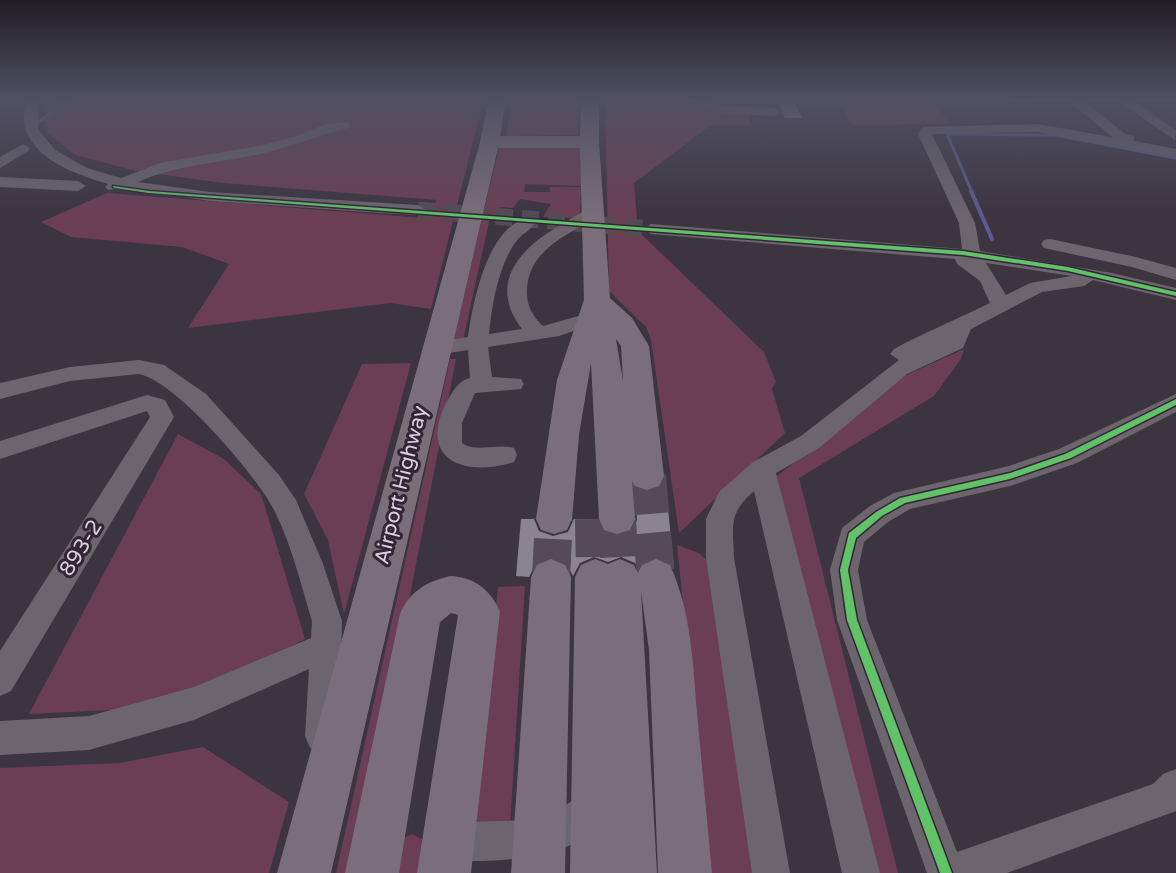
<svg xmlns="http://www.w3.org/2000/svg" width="1176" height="873" font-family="'Varela Round',sans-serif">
<rect width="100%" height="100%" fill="#3c343f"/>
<!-- green -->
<g fill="#6c3e53">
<path d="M53,98H484L431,309L390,303L188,328L229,264L182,247L71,237L41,222L107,193L423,218L437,200L223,183L136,171L76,155L47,133L44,105Z"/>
<path d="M513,98H579L578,135L506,136Z"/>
<path d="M605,98H683L748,114L751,125H711L634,183L638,231L764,352L776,382L772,389L785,433L679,533L651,340L646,327L609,291Z"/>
<path d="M836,98H930L950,124L853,125Z"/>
<path d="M582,146L581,186L525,184L524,192H550V187H581L580,215L578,218L543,217L551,204L520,199L513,208L501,207L498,212L509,214L506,218H490L463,340L453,339L499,148Z"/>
<path d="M964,349L961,359L934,396L799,478L898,873H872L777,476L904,376Z"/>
<path d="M450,359H456L356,873H336Z"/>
<path d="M411,363L344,614L328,540L304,494L362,364Z"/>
<path d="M178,434L224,459L261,494L305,639L225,679L112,710L29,714Z"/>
<path d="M677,545L699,553L709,563L756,873H711Z"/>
<path d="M525,586L510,827L476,828L498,587Z"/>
<path d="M203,747L289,802L269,873H0V768L119,763Z"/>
<path d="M412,834L424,840L418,873H392L401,839Z"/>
</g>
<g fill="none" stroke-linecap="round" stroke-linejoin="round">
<!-- stream-far1 -->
<g stroke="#5b5b95" stroke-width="3">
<path d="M34,125L72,98"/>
<path d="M972,192L947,134L1055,135L1176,158"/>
</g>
<!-- stream -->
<path stroke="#5b5b95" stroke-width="4" d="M971,191L992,239"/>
</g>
<!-- building -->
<g fill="#8a848e">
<path d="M779,104H795L802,118H785Z"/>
<path d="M665,479L674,568L671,563L657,557L641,563L638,568L635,563L621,557L608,562L594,557L580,563L573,576L566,563L550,557L536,563L529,577L516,576L521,519H534L539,531L553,536L568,532L574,519H597L603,532L618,536L631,532L637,520L635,488L648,492L660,488Z"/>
</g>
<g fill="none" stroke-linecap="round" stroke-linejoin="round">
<!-- minor-tunnel -->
<path stroke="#544b57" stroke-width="17" stroke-dasharray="17 9" stroke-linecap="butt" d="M418,210L651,229"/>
<!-- highway-tunnel -->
<g stroke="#544b57" stroke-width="38" stroke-dasharray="38 19" stroke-linecap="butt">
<path d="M647,476L656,577"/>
<path d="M594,519L595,577"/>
<path d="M617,519L620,577"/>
<path d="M551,577L554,519"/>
</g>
<!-- minor -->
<g fill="#6c656e" fill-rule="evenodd">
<path d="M26,98H38V129L55,150L87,168L121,178L160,163L258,146L294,137L326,124L349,122V128C319,135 290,147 260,154C219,163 177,165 138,182L210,192L418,205L426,210L418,215L380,213L210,201L123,188L108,190L105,187L108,184C77,174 40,163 26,131C22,123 25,107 26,98Z"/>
<path d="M682,98H699L721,105L775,108L781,112L775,116L719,113Z"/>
<path d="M1011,98H1176V102H1135L1176,130L1175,140L1119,102H1085L1124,133L1134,136V141L1176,149V157L1037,132L932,134L975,223L980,251L1112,273L1176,288V300L1093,280L1084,286L1042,292L971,329L963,348L907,374L819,448L776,473L880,873H842L754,491C728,514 733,525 734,558L790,873H752L706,558V519L719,492L753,462L801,436L899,360L890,354L894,349C925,332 958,319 990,303L980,281L957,264L955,259L651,234L643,229L651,224L962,249L959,223L918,134L922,127L1037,124L1112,137L1070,102L1016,103L1012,102ZM986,263L1072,276L1030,283L1006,295Z"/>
<path d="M23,144L30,148L28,151L0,168V157Z"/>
<path d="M0,177L78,181L86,186L78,191L0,187Z"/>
<path d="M593,208L601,213L599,216C569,234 529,249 527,289C526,304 532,316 543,326L589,313L596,315L599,319L596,323L559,336L488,347L492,377L521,379L524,384L521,389L475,393L462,423V443C475,453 498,443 514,448L517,455L514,462C459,479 415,456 450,396C456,387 459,381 470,378L468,350L437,355L430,353L427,348L430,343L468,337C473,302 487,228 527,218L535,223C530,231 521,234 515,243C498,268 492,304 489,334L522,329C486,282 522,246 564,223C573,217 583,211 593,208Z"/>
<path d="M1050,239L1136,257L1176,268V280L1132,267L1044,248L1041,244L1044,240Z"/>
<path d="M139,360L164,365L206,394L279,475L296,500L323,564L342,621L339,736L334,748L322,753L310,748L305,736L309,669L194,720L89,750L0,755V721L89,716L194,687L311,638L312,621C301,585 292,546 275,512C259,478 176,381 139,374L70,381L0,399V383L70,367Z"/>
<path d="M1176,394V412L1077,463L1010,486L910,509L888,522L864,542L858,570L867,620L957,852L1153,784L1163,774L1176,769V811L1007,873H927L837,620L830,570L842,528L870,506L894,493L1009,466L1059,449Z"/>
<path d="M147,395L165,400L174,417L11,691L0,696V651L150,417L147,411L0,459V441Z"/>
<path d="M594,787L607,792L612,805C592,853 525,860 480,861C463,861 450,863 435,856L429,843L435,830C467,816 507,825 542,817C562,812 575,795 594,787Z"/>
</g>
<!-- highway -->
<g fill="#7b6e7b" fill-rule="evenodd">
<path d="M489,98H506L500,136H580L581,98H599V142L610,298L632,318L649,346L664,476L659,486L647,490L635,486L632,481L635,519L630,530L617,534L604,530L599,519L591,363L579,435L572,519L567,530L554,534L541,530L536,519L557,380L584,300L580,148H498L331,873H277L480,142ZM616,339L621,346L623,381Z"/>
<path d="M551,559L565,565L571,577L565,873H511L531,577L537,565Z"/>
<path d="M595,559L608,564L620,559L634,565L638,573L642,565L656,559L670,565C691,611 693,663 697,713C702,766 707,820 712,873H658L649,650L641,591L657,873H570L575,577L581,565Z"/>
<path d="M450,576C475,577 490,590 500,611L471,873H417L458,615L451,613L440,622L399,873H345L400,614C410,591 426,582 450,576Z"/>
</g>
<!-- cycleway casing -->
<g stroke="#332538" stroke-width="3">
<g id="cycleway">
<path d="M113,186L149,191L963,251L1068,267L1176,292V296L1068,271L963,255L149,193L115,188L113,187Z"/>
<path d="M1176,399V405L1071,458L1010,479L905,503L882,516L856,538L848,570L857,620L952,873H940L847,620L840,570L849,533L876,512L900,498L1010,473L1065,454Z"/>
</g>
</g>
<!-- cycleway -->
<use href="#cycleway" fill="#61c268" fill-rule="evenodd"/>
</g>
<!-- sky -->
<linearGradient id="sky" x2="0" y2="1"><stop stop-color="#211d23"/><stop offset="0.45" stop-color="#505063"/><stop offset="1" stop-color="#505063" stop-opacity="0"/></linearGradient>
<rect width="1176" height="220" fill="url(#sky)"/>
<g text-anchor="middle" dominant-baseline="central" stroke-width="6" stroke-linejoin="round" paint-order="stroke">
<!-- street labels -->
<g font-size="21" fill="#d9d0dc" stroke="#332538">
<text transform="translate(401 485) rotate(-76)">Airport Highway</text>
<text transform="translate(81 548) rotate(-58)">893-2</text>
</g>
</g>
</svg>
